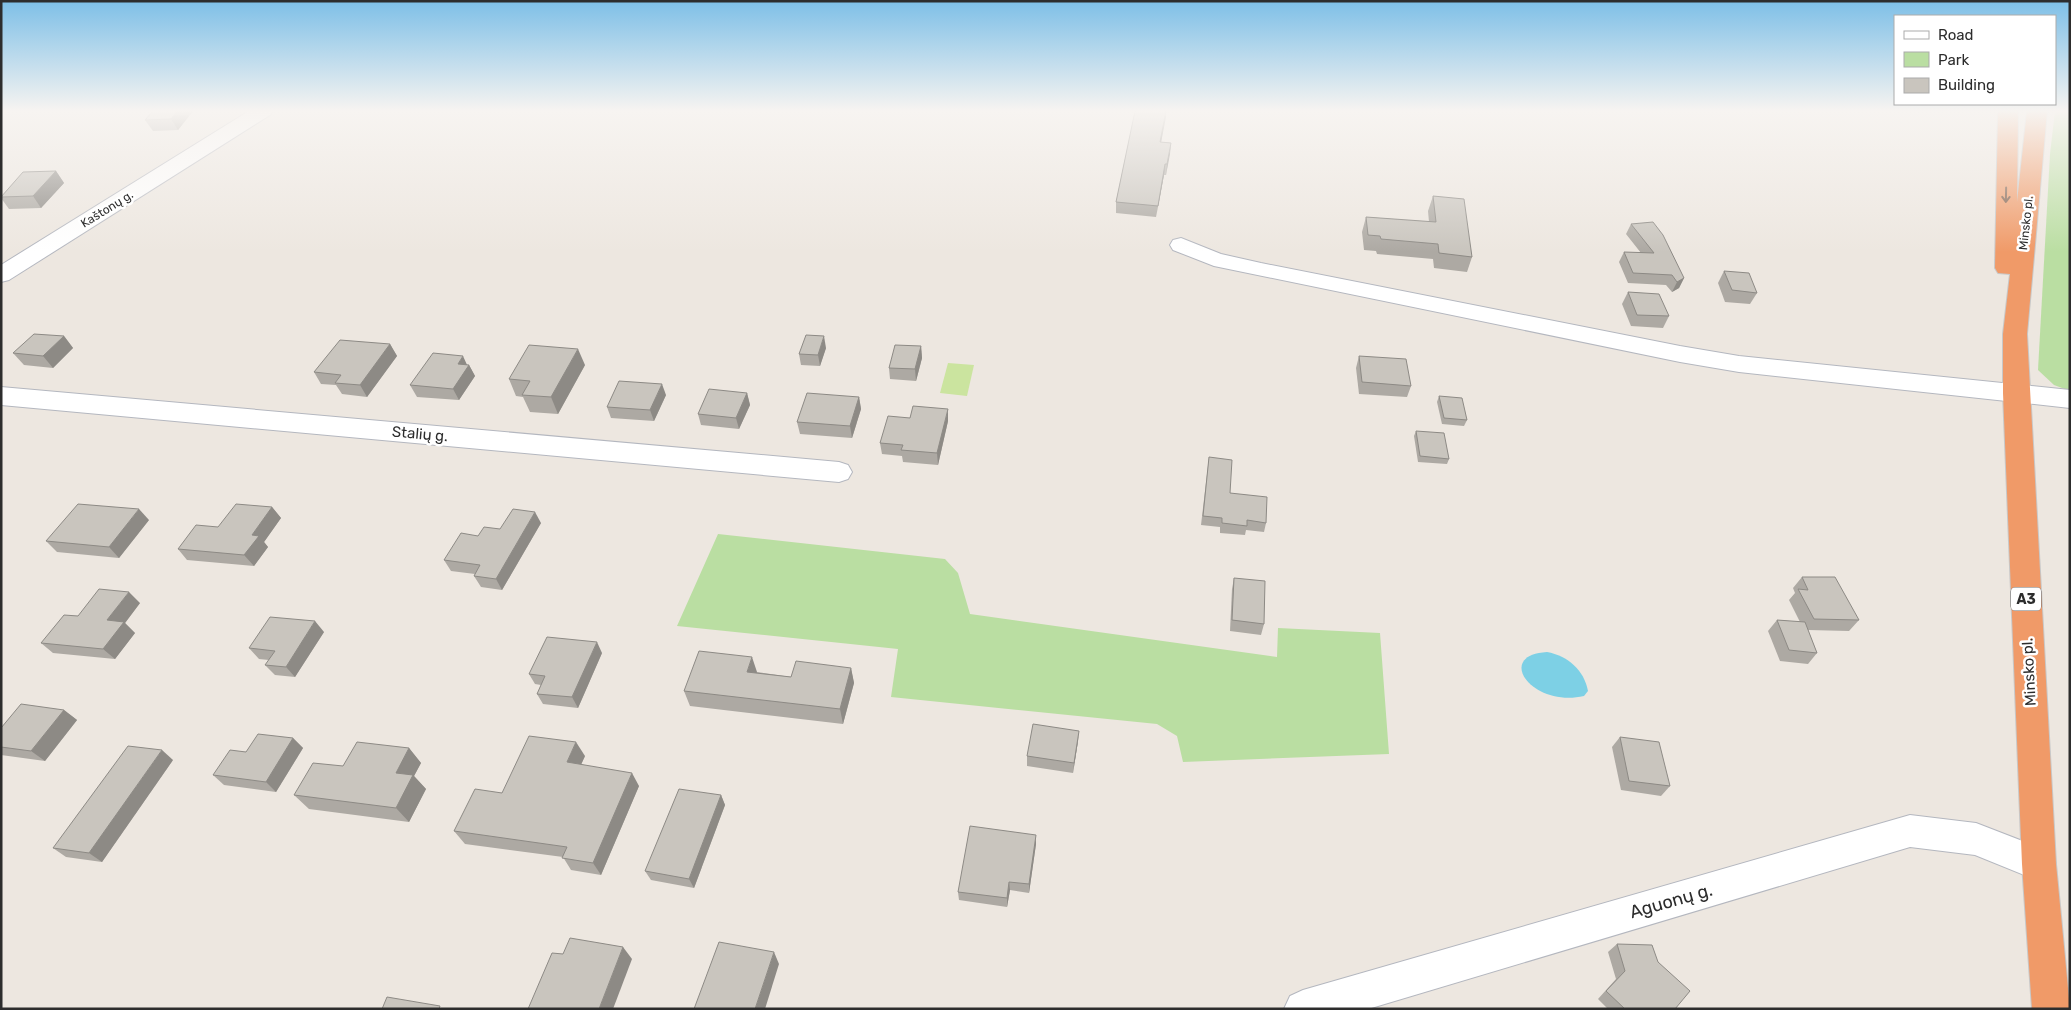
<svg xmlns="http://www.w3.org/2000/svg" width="2071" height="1010" font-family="Rubik,sans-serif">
<rect width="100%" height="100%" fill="#ede7e0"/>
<!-- green -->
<g fill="#badea2">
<path d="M2055,111H2070V391L2054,385L2038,370L2050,154Z"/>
<path d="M718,534L945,559L958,573L970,614L1277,657L1278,628L1380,633L1389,754L1183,762L1177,736L1157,724L891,697L898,649L677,626Z"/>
</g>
<!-- pitch -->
<path fill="#cbe49f" d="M948,363L974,365L967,396L940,393Z"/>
<!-- water -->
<path fill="#7dd0e5" d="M1547,652C1568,656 1584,670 1588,691L1584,696C1532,708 1494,655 1547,652Z"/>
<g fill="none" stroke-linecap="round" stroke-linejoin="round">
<!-- minor casing -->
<g stroke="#b4b7bf" stroke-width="2">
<g id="minor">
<path d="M249,111H273L270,115L9,280L1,282V265Z"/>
<path d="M1181,238L1221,254L1261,263L1680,346L1739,356L2070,390V408L1739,372L1680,362L1214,266L1173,250L1170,245L1173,240Z"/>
<path d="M1,387L839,462L848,465L852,472L848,479L839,482L1,405Z"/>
<path d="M1910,815L1976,823L2051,852L2056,864L2051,876L2039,881L1975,855L1910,847L1368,1009H1284L1290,996L1303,990Z"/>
</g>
</g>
<!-- highway casing -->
<g stroke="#c8c8c8" stroke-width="2">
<path id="highway" d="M1998,111H2018L2017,202L2027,111H2047L2027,334L2056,864L2070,1009H2032L2022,864L2003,393V334L2010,274L1998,273L1995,268Z"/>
</g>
<!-- minor -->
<use href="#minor" fill="#fff" fill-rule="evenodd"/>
<!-- highway -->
<use href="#highway" fill="#f09a68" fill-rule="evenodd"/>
</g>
<!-- wall -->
<g fill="#ada9a3">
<path d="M153,111H193L178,130L153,131L145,120Z"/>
<path d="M1135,111H1166L1161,142L1171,143L1166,175H1164L1156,217L1116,213V202Z"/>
<path d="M56,171L64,183L41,208L9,209L1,198V197Z"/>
<path d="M1433,196L1472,257L1467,272L1434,268L1433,259L1377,254L1376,251L1364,250L1362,232L1366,217L1429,222L1428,211Z"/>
<path d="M1631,224L1684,278L1679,288L1672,292L1666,285L1628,283L1619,262L1624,252L1641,253L1626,234Z"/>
<path d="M1724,271L1757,293L1750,304L1725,302L1718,283Z"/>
<path d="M1628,292L1669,316L1663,328L1631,326L1622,304Z"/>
<path d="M64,336L73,348L53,368L24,365L13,353Z"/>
<path d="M390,344L397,356L367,397L342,394L336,385L321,384L314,372Z"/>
<path d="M921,346L922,358L916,381L890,379L889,368Z"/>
<path d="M826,348L820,366L801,365L799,354Z"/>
<path d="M1359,356L1411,386L1407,397L1359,394L1356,368Z"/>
<path d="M467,365H469L475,376L459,400L417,397L410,385Z"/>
<path d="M585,365L558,414L530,412L523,397L516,396L509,379Z"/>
<path d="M747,393L750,405L739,429L701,425L698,414Z"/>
<path d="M666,395L654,421L611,418L607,407Z"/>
<path d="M1439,396L1467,420L1464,426L1442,424L1437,402Z"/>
<path d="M859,397L861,409L852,438L800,434L797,422Z"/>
<path d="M948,421L938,465L903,462L902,456L882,454L880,443Z"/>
<path d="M1416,431L1449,459L1447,464L1418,462L1414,436Z"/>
<path d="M1209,457L1230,493L1266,523L1264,532L1246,530L1245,535L1220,533V527L1201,525Z"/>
<path d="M272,507L281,518L264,542L268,547L254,566L187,560L178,549L218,527Z"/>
<path d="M149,520L119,558L57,552L46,541Z"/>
<path d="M541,523L502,590L481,587L474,576L475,574L451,571L444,560L478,536L500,529Z"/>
<path d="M1802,577L1859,620L1849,631L1808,630L1817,653L1808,664L1780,661L1768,631L1777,620L1800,622L1789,600L1795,593L1793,588Z"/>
<path d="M1234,578L1264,624L1261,635L1230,631L1232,589Z"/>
<path d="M140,603L125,623L135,633L115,659L53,653L41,643L78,616Z"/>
<path d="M324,632L295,677L275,675L265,665L269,660L259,659L249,648Z"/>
<path d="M602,653L578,708L543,704L537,694L541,685L535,684L529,674Z"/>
<path d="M851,668L854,683L843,724L690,706L684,691L757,672L791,677Z"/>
<path d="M64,710L77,720L45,761L1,755V747Z"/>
<path d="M1620,737L1670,786L1661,796L1621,790L1612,747Z"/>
<path d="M293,738L303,748L276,792L224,785L213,775Z"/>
<path d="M1078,741L1073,773L1027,766V756Z"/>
<path d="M409,748L421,763L414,776L426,789L409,822L309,809L294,795L343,766Z"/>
<path d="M585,756L581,764L639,786L601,875L571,870L563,857L465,844L454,831L502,793Z"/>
<path d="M173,760L102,862L66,857L53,848Z"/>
<path d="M721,795L725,805L694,888L651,880L645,871Z"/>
<path d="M1036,844L1029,893L1010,890L1007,907L959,900L958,892Z"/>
<path d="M1617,944L1658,962L1675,1009H1608L1598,999L1616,979L1608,952Z"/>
</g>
<!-- shaded-wall -->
<g fill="#8d8a85">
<path d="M177,111H193L178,130L171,119Z"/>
<path d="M1166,111V117L1159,153L1160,142Z"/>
<path d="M1171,143L1170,154L1166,175L1167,164Z"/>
<path d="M1165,164L1164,175L1156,217L1158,206Z"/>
<path d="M56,171L64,183L41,208L33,196Z"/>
<path d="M1684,278L1679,288L1672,292L1677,282Z"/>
<path d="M64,336L73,348L53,368L43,356Z"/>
<path d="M824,336L826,348L820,366L818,355Z"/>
<path d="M390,344L397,356L367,397L360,385Z"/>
<path d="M921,346L922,358L916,381L915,369Z"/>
<path d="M578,349L585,365L558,414L551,397Z"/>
<path d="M463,356L468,367L469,365L475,376L459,400L453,389L458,364Z"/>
<path d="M662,384L666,395L654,421L650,410Z"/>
<path d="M747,393L750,405L739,429L736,418Z"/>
<path d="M859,397L861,409L852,438L850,426Z"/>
<path d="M948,409V421L938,465L937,453Z"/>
<path d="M272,507L281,518L264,542L268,547L254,566L244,555L252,535Z"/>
<path d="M139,509L149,520L119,558L109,547Z"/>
<path d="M535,512L541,523L502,590L496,579Z"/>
<path d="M129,592L140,603L125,623L135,633L115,659L103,649L107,620Z"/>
<path d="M315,621L324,632L295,677L286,667Z"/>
<path d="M597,642L602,653L578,708L572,697Z"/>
<path d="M752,657L757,672L752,687L747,672Z"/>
<path d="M851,668L854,683L843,724L840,709Z"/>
<path d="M64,710L77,720L45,761L31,751Z"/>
<path d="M1079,731L1078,741L1073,773L1074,763Z"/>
<path d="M293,738L303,748L276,792L266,782Z"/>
<path d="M576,742L585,756L576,776L567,762Z"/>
<path d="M409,748L421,763L414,776L426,789L409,822L396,808V773Z"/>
<path d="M162,750L173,760L102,862L89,853Z"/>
<path d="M632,773L639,786L601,875L593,863Z"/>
<path d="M721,795L725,805L694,888L689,879Z"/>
<path d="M1036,835V844L1029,893V884Z"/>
<path d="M1009,882L1010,890L1007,907V898Z"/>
<path d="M623,947L632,959L613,1009H599Z"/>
<path d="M774,952L779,964L765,1009H755Z"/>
</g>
<!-- building -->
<g fill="#c9c5be" stroke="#8d8a85">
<path d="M153,111H177L171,119L145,120Z"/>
<path d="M1135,111H1166L1160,142L1171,143L1167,164H1165L1158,206L1116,202Z"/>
<path d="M56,171L33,196L1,197L23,172Z"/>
<path d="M1433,196L1464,199L1472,257L1439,253L1438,244L1381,239L1380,236L1368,235L1366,217L1436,222Z"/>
<path d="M1653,222L1663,235L1684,278L1677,282L1672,275L1633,273L1624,252L1654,253L1631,224Z"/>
<path d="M1724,271L1749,273L1757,293L1732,290Z"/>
<path d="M1628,292L1659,294L1669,316L1637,315Z"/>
<path d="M34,334L64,336L43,356L13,353Z"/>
<path d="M806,335L824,336L818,355L799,354Z"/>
<path d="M340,340L390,344L360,385L335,383L341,375L314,372Z"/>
<path d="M529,345L578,349L551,397L522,395L530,381L509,379Z"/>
<path d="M895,345L921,346L915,369L889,368Z"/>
<path d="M433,353L463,356L458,364L469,365L453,389L410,385Z"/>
<path d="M1359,356L1406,359L1411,386L1362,382Z"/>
<path d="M619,381L662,384L650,410L607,407Z"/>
<path d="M709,389L747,393L736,418L698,414Z"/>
<path d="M807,393L859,397L850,426L797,422Z"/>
<path d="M1439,396L1462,398L1467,420L1444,418Z"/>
<path d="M913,406L948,409L937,453L901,450L903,445L880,443L888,416L910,418Z"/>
<path d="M1416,431L1444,433L1449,459L1420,456Z"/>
<path d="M1209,457L1232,460L1230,493L1267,497L1266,523L1247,520V526L1222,523V518L1203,516Z"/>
<path d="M78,504L139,509L109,547L46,541Z"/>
<path d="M236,504L272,507L252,535L259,536L244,555L178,549L196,525L218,527Z"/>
<path d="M513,509L535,512L496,579L474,576L480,565L444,560L461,533L478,536L484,527L500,529Z"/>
<path d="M1802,577H1835L1859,620L1814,619L1798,589L1808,590Z"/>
<path d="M1234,578L1265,581L1264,624L1232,620Z"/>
<path d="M99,589L129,592L107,620L124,622L103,649L41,643L64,615L78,616Z"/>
<path d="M270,617L315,621L286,667L265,665L275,651L249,648Z"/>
<path d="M1777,620L1805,622L1817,653L1789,650Z"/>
<path d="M547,637L597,642L572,697L537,694L545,676L529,674Z"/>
<path d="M699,651L752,657L747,672L791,677L796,661L851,668L840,709L684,691Z"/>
<path d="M21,704L64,710L31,751L1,747V728Z"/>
<path d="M1033,724L1079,731L1074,763L1027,756Z"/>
<path d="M258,734L293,738L266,782L213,775L230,750L246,752Z"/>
<path d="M529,736L576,742L567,762L632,773L593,863L562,858L567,847L454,831L475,789L502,793Z"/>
<path d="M1620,737L1659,742L1670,786L1629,781Z"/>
<path d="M357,742L409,748L396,773L413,775L396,808L294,795L313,763L343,766Z"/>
<path d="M128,746L162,750L89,853L53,848Z"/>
<path d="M679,789L721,795L689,879L645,871Z"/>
<path d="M970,826L1036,835L1029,884L1009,882L1007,898L958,892Z"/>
<path d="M570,938L623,947L599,1009H528L552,953L563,954Z"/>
<path d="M719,942L774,952L755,1009H694Z"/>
<path d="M1617,944L1652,945L1658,962L1690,991L1675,1009H1625L1606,991L1625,971Z"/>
<path d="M387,997L440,1006L439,1009H382Z"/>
</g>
<!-- one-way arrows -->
<defs><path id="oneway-shaft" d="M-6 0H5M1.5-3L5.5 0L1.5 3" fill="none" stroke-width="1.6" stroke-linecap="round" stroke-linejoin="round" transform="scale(1.25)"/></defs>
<use stroke="#7b5945" href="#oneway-shaft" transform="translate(2006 195) rotate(91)"/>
<!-- sky -->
<linearGradient id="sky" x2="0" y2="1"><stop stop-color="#7dbfe7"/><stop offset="0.44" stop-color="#f7f4f1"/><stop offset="1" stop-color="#f7f4f1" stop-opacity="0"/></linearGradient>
<rect width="2071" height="252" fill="url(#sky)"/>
<g text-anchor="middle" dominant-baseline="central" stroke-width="5" stroke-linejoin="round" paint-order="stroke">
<!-- far-street labels -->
<g font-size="12" fill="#2d2d2d" stroke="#fff">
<text transform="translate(107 209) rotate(-32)">Kaštonų g.</text>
<text transform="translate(2026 223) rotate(-84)">Minsko pl.</text>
</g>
<!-- shield labels -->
<rect fill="#fff" stroke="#6c6c6c" stroke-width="1" x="2011" y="587.5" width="30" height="23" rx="4"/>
<g font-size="14" font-weight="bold" fill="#2d2d2d">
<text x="2026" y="599">A3</text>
</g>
<!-- street labels -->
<g font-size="15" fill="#2d2d2d" stroke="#fff">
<text transform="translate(420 434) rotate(5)">Stalių g.</text>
<text transform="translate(2029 672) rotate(-93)">Minsko pl.</text>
</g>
<!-- near-street labels -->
<g font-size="18" fill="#2d2d2d" stroke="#fff">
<text transform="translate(1671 901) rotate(-16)">Aguonų g.</text>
</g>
</g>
<!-- border -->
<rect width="2071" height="1010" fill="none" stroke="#2d2d2d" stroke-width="5"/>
<!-- legend -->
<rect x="1894" y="15" width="162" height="90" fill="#ffffff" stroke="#ababab"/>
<rect x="1904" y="31" width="25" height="8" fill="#ffffff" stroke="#ababab"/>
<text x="1938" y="40" font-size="15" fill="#2d2d2d">Road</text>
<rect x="1904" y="52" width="25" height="15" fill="#badea2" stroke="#ababab"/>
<text x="1938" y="65" font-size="15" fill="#2d2d2d">Park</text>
<rect x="1904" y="78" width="25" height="15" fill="#c9c5be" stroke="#ababab"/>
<text x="1938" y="90" font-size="15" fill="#2d2d2d">Building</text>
</svg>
